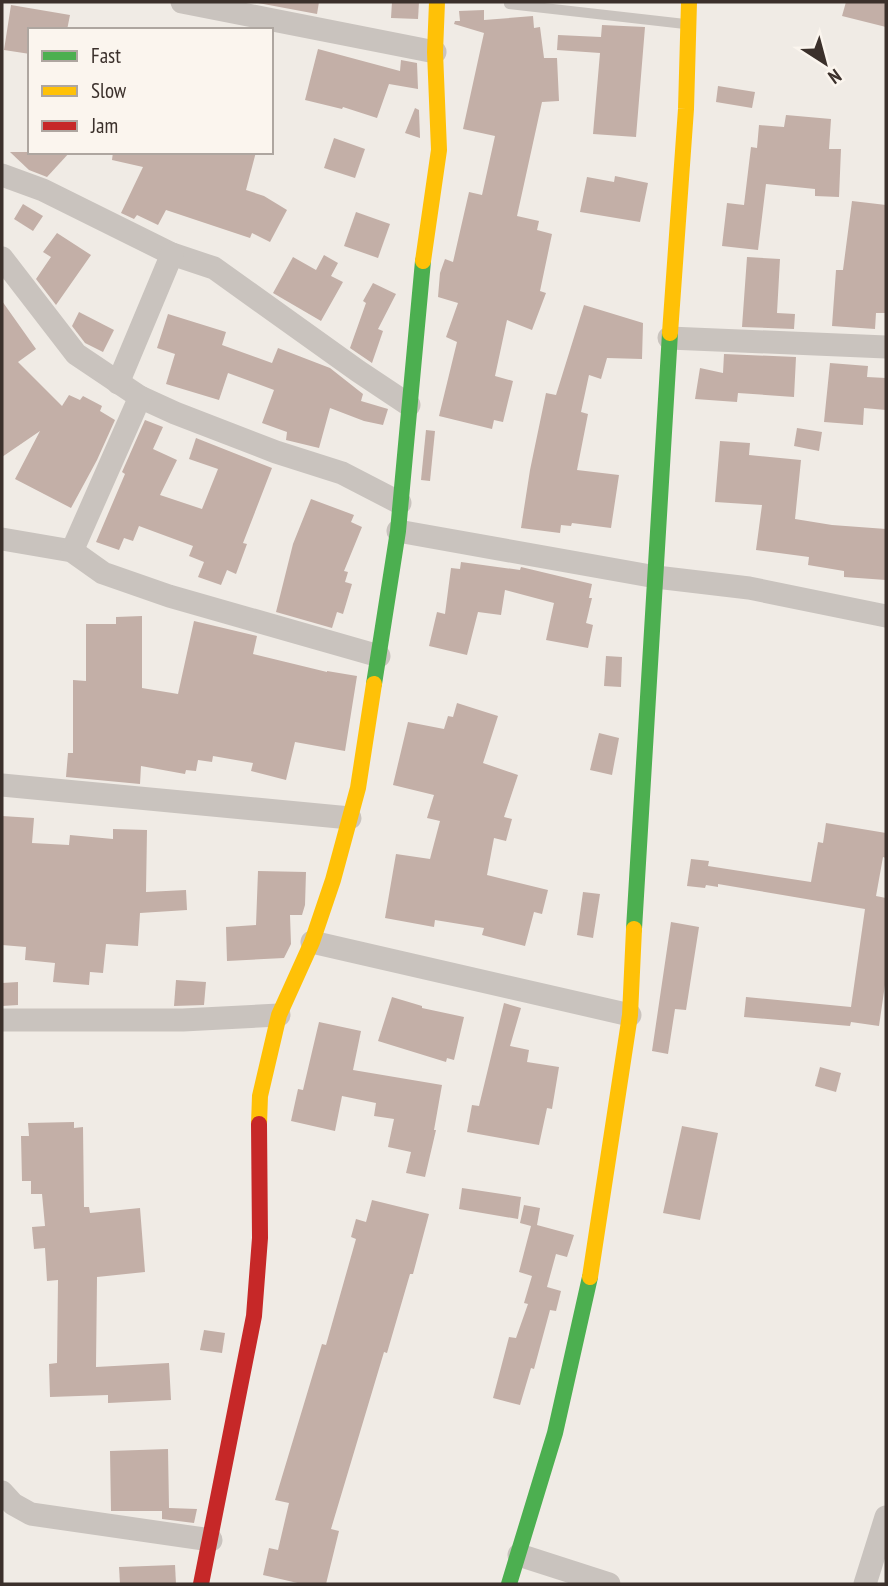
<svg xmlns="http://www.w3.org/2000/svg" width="888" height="1586" font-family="'PT Sans Narrow',sans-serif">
<rect width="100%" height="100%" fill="#f0ebe5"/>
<!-- building -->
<g fill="#c3afa7">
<path d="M253,2H319L317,14Z"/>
<path d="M392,2H419L418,19L391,18Z"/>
<path d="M846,2H886V27L842,16Z"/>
<path d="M11,5L70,15L67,30H30V54L4,50Z"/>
<path d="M484,10V20L533,16L534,28L540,27L544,58H557L559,101L542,102L517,216L539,221L537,230L552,234L540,291L546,293L532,330L507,320L495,376L513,381L503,422L494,420L492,429L439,416L457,342L446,337L458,303L438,297L440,273L445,259L453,262L469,192L482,195L495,136L463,129L484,33L454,24L455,21H460L459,11Z"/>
<path d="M602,25L645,27L636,137L593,134L600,53L557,50L558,35L601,37Z"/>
<path d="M318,49L400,71L401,60L417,63L418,89L389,84L377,118L343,107L342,109L305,100Z"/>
<path d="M718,86L755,92L752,108L716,102Z"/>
<path d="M415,108L419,110L420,138L405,133Z"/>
<path d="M786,115L831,119L829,149H841L839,197L815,196V189L766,184L758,250L722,246L727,203L744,205L751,147L757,148L759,125L784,127Z"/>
<path d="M334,138L365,149L355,178L324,168Z"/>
<path d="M10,152H70L47,177L29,170Z"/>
<path d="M113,152H256L246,190L264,196L287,210L270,242L252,233L250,238L166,210L158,225L137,215L134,219L121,213L143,167L112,160Z"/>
<path d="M615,176L648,183L640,222L580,212L587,177L614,182Z"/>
<path d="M852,201L886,205V313H876L875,329L832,326L836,270H843Z"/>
<path d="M23,204L43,216L33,231L14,219Z"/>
<path d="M356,212L390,224L378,258L344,246Z"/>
<path d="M57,233L91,255L56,305L36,279L51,257L43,252Z"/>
<path d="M324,255L338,263L331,276L343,282L321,321L273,293L293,257L316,270Z"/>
<path d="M747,257L780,259L777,313L795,314L794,329L742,327Z"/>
<path d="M373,283L396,294L378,329L383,331L372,363L350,348L366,303L363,301Z"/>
<path d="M2,301L36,349L18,362L62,406L69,395L80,400L83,396L102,406L100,411L115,420L97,460L71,508L15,479L40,431L2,457Z"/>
<path d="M584,305L643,323L642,359L607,358L601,379L589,375L581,412L588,414L577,470L619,475L611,528L572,523L571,526L561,525L560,533L521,528L530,470L546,393L556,395Z"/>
<path d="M79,312L114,330L103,352L85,343L72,326Z"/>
<path d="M168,314L226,332L222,345L272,363L278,348L330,368L363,394L361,401L388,409L383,425L364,421L330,408L319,448L286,440L287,432L262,423L274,390L228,373L219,400L166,384L175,354L157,348Z"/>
<path d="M724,354L796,357L794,397L738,393L737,402L695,399L700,368L723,373Z"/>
<path d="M830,363L868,366L867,377L886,378V410L864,408L863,425L824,422Z"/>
<path d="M145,420L163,427L153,449L177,460L160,495L202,509L218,469L189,459L196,438L272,468L243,543L247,544L236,574L227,570L221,585L198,577L204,562L189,556L193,546L139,526L133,541L124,538L119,550L96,542L125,474L122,472Z"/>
<path d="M797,428L822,432L819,451L794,446Z"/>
<path d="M426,430L435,431L430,481L421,480Z"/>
<path d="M720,441L750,443L749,455L801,460L795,519L832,525L886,529V580L844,577V571L808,565L809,557L756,550L762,505L715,502Z"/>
<path d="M311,499L354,515L351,522L362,527L344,571L348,572L345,582L352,584L343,614L337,612L332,628L276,612L293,544Z"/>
<path d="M461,562L520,570L521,567L592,584L589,598H592L586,623L593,625L588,648L546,640L554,603L505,590L501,615L478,612L467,655L429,646L437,612L445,614L451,568L460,569Z"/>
<path d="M142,616V688L178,694L194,621L257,636L253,654L327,672V671L357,676L345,751L295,742L286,780L251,771L253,763L213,756L212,762L198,760L196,771L186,770L185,774L141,766L140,784L66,777L68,753H73V680L86,681V624H116V617Z"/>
<path d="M606,656L622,657L621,687L604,686Z"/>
<path d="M457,703L498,716L483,763L518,775L504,817L512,819L506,841L494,838L487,875L548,890L542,914L534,912L525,946L482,935L484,928L435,920L434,927L385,918L396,854L430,859L440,821L427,818L434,795L393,785L408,722L444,729L448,716L453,717Z"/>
<path d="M599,733L619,738L612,775L590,770Z"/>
<path d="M2,816L34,818L32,843L69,845L70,835L113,839V829L147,830L146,892L186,890L187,910L140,913L138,946L106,944L103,973L90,972L89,985L53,982L55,963L25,960L26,947L2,945Z"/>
<path d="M826,823L886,833V858L883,857L876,896L886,898V978L879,1026L851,1022L850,1026L744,1017L746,997L851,1007L865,909L718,884V887L706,885L705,888L687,886L691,859L709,861L708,866L811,882L818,842L823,843Z"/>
<path d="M258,871L306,872L305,905L302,915H290L291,944L284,958L227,961L226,927L256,925Z"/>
<path d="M583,892L600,894L593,938L577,935Z"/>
<path d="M671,922L699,927L686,1010L675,1009L668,1054L652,1051Z"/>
<path d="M176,980L206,982L204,1005L174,1006Z"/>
<path d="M18,982V1005L2,1006V983Z"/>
<path d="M392,997L422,1006V1008L464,1017L454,1060L447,1058L446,1062L378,1041Z"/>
<path d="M504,1003L521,1008L510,1046L529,1050L527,1062L559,1067L552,1109L547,1108L539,1145L467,1132L472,1105L479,1106Z"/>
<path d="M319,1022L361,1031L353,1070L442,1085L434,1130H436L425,1177L406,1173L411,1152L388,1147L394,1119L374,1116L376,1103L342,1096L335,1131L291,1121L298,1089L303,1090Z"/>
<path d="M820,1067L841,1073L836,1092L815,1086Z"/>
<path d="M74,1122V1128L83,1127L84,1207H89L90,1213L140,1208L145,1272L97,1277L96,1367L169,1363L171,1400L108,1403V1395L50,1397L49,1364L57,1363L58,1280L47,1281L45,1248L34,1249L32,1227L45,1226L42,1194H31V1181H22L21,1136H29L28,1123Z"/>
<path d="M682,1126L718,1133L700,1220L663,1213Z"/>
<path d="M462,1188L521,1197L518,1219L459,1209Z"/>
<path d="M372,1200L429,1214L413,1274H410L387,1353L384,1352L331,1529L339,1531L326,1584H302L263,1575L269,1548L278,1550L289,1503L275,1500L322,1344L326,1345L356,1239L351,1237L356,1219L366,1222Z"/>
<path d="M524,1205L540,1208L537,1225L574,1235L567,1257L556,1254L547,1287L561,1291L556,1311L550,1310L534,1369L531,1368L520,1405L493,1398L509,1337L516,1338L528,1304L524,1303L532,1276L519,1272L531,1226L520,1223Z"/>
<path d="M204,1330L225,1333L222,1353L200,1350Z"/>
<path d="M168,1449L169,1508L197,1509L194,1523L162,1519V1511H111L110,1451Z"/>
<path d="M175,1565L176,1584H120L119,1567Z"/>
</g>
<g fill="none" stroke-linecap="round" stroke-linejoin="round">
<!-- lane -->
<path stroke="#c9c3be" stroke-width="10" d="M509,4L685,24"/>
<!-- street -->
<g stroke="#c9c3be" stroke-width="23">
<path d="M182,2L435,52"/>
<path d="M2,175L43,190L172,254L214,268L358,371L409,405"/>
<path d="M2,258L76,354L140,397L175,413L276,452L342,473L400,503"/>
<path d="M669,338L886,347"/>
<path d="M118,383L172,254"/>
<path d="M398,531L656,577L749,588L886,616"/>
<path d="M2,539L72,551L103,573L169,596L379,656"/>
<path d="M72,551L140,397"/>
<path d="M2,785L350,818"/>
<path d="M312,942L630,1015"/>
<path d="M2,1020H183L279,1015"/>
<path d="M2,1492L13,1504L31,1514L211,1540"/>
<path d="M519,1555L609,1584"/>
<path d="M865,1584L886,1517"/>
</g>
<!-- fast -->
<g stroke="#4caf50" stroke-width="16">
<path d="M374,684L398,531L423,261"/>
<path d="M634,929L670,333"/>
<path d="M509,1584L555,1433L590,1277"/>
</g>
<!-- slow -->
<g stroke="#ffc107" stroke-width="16">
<path d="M423,261L439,150L435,52L437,2"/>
<path d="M670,333L686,109L689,2"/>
<path d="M259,1124L260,1096L279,1015L312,942L333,880L358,788L374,684"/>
<path d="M590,1277L630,1015L634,929"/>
</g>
<!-- jam -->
<path stroke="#c62828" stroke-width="16" d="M201,1584L254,1316L260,1238L259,1124"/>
</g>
<!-- border -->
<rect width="888" height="1586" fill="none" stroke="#3b302b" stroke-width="7"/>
<!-- legend -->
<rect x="28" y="28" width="245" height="126" fill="#fbf5ee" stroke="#aea6a0" stroke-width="2"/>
<rect x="42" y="51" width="35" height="10" fill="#4caf50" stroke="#aea6a0" stroke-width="2"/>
<text x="91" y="63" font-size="21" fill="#3b302b">Fast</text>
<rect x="42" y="86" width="35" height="10" fill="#ffc107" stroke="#aea6a0" stroke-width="2"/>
<text x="91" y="98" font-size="21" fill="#3b302b">Slow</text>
<rect x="42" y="121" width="35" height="10" fill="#c62828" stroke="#aea6a0" stroke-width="2"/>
<text x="91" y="133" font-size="21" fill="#3b302b">Jam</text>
<!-- north arrow -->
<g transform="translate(825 63) rotate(144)" stroke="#fbf5ee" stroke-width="5" paint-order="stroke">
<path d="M0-5L12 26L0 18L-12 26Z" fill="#3b302b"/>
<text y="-10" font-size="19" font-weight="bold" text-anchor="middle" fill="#3b302b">N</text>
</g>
</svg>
